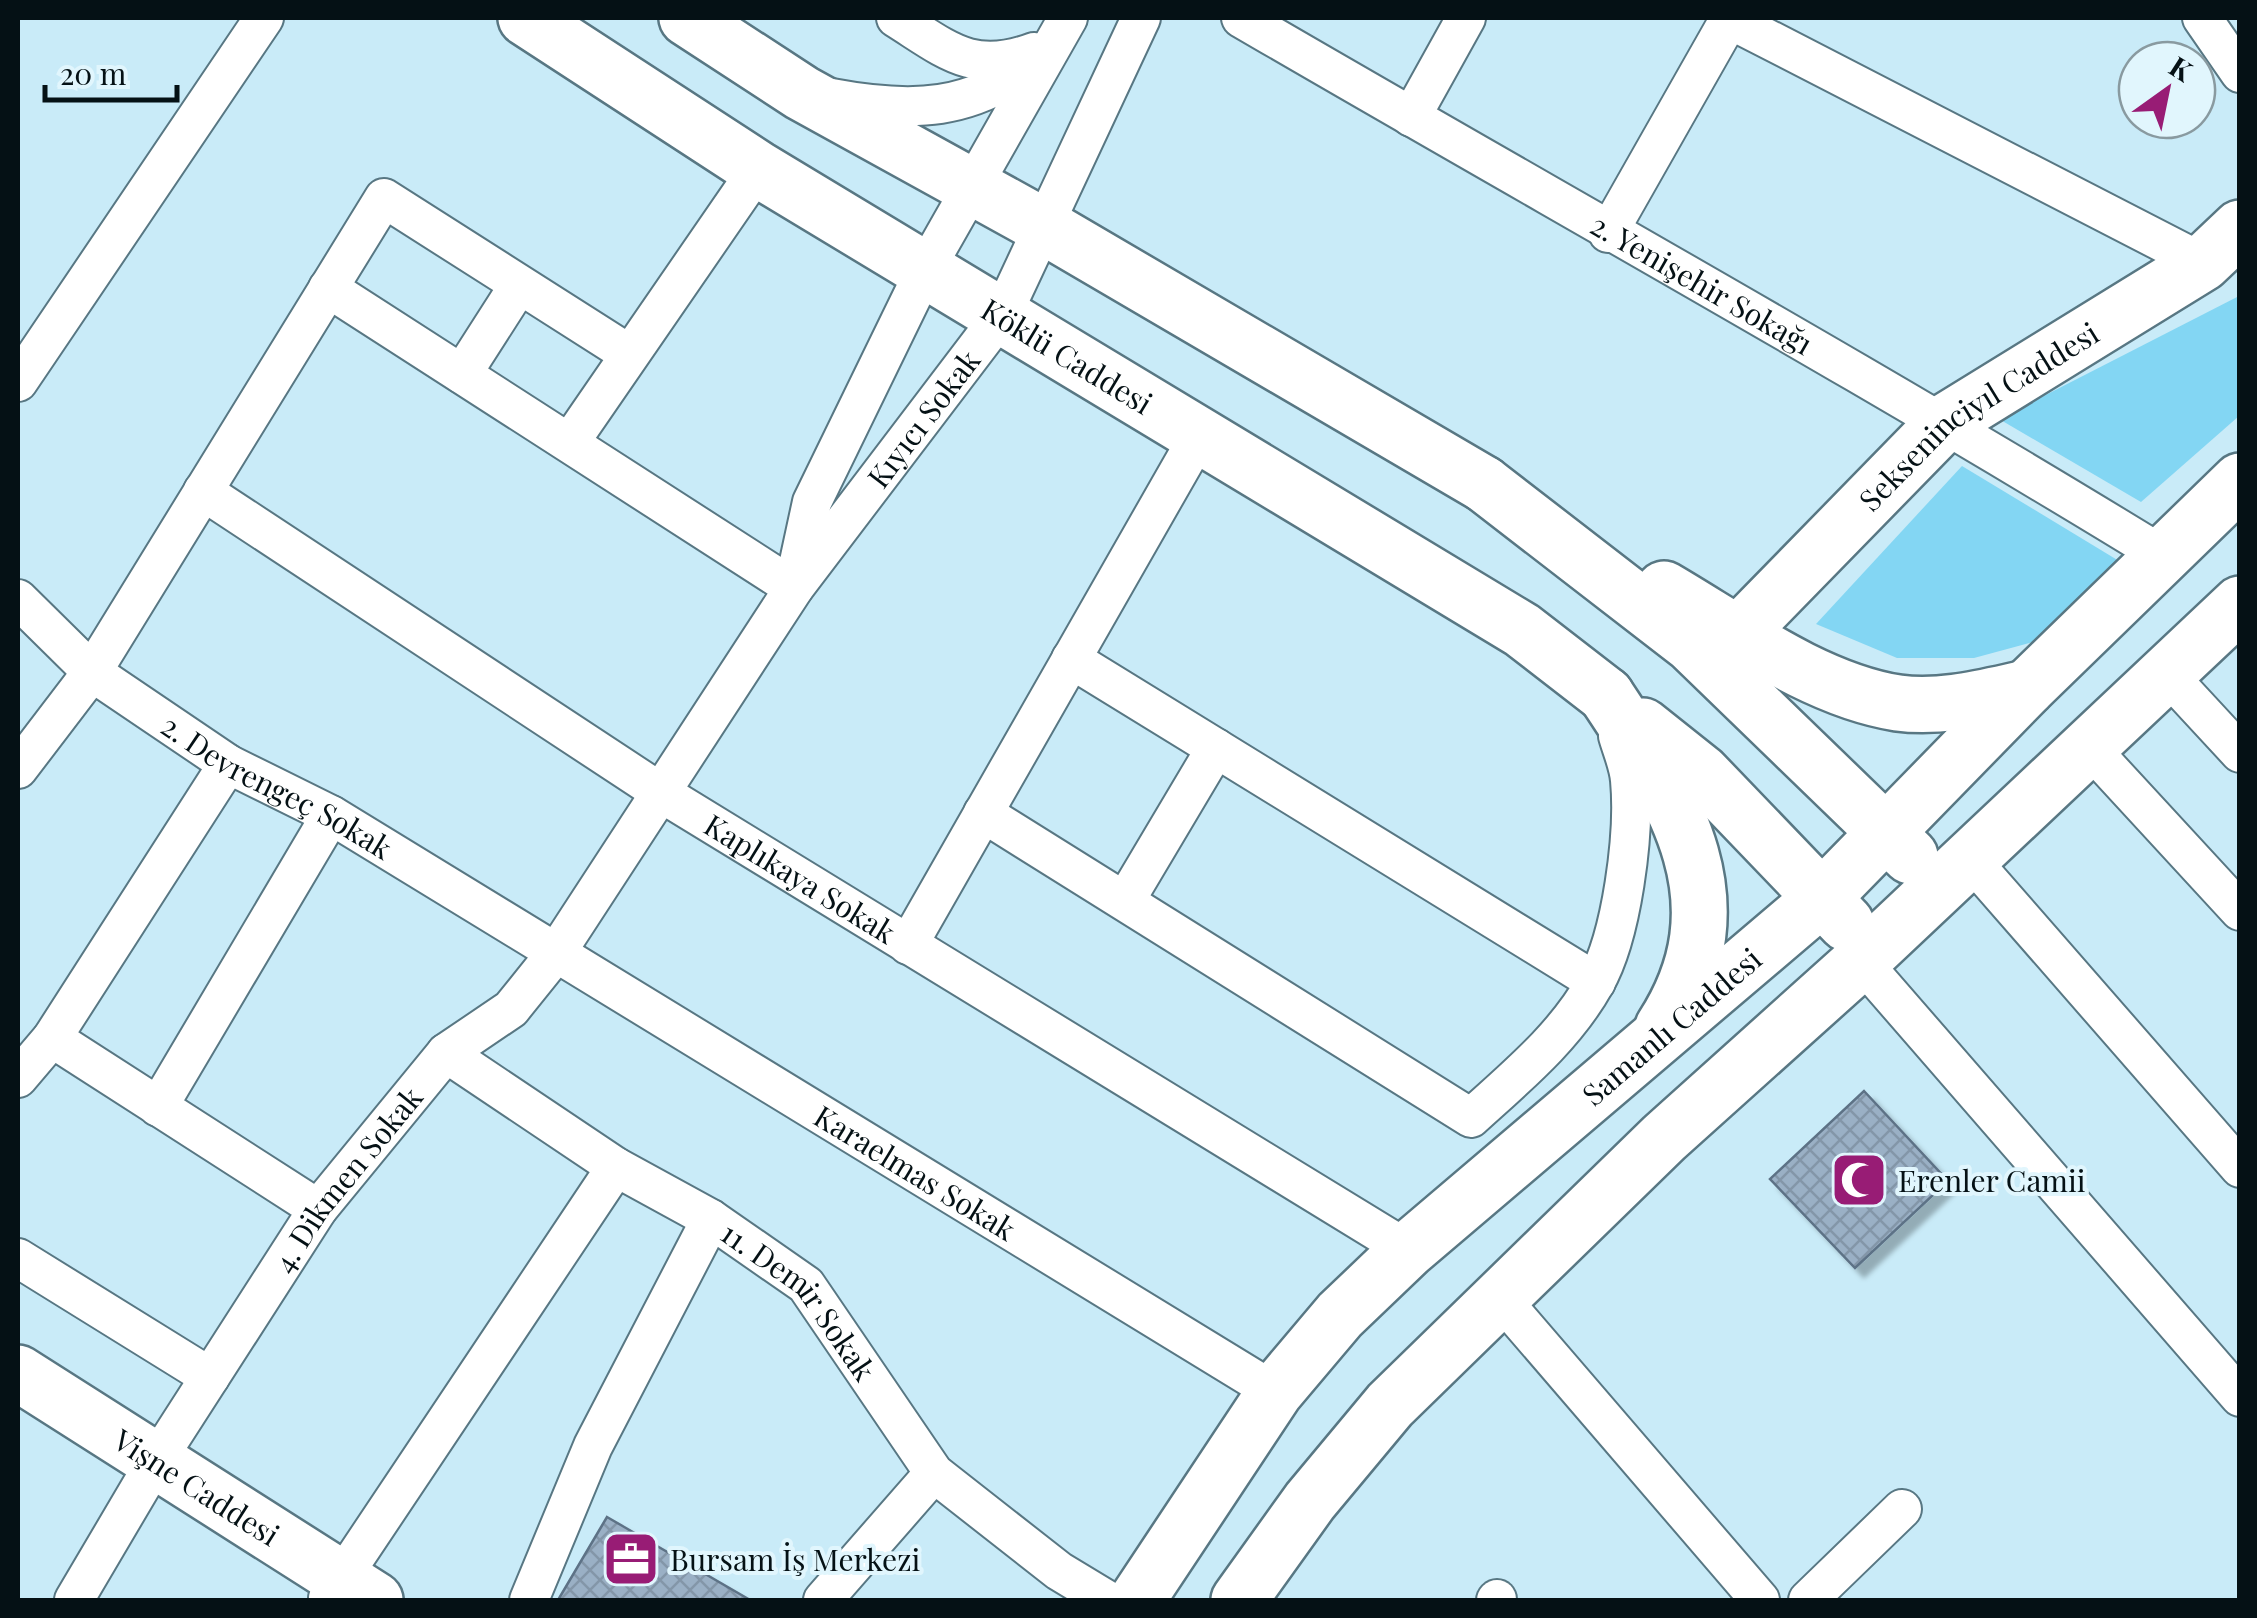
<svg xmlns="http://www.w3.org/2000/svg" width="2257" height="1618" font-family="'Playfair Display',serif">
<defs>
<pattern id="building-cross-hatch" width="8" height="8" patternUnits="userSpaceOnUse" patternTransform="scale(2.5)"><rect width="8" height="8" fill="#9ab0c5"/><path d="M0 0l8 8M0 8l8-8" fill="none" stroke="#8396a8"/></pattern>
<filter id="shadow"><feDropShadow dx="9" dy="9" stdDeviation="2.5" flood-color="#0004"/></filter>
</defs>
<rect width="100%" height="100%" fill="#c9ebf8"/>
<!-- grass -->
<g fill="#83d6f3">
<path d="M2239,296V416L2141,502L1999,419Z"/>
<path d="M1962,466L2119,561L2037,641L1974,658H1897L1816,624Z"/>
</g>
<!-- building -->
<g fill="url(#building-cross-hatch)" stroke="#5d7286" stroke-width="2.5" filter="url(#shadow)">
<path d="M1864,1091L1948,1181L1855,1268L1770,1179Z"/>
<path d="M607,1517L750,1600H558Z"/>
</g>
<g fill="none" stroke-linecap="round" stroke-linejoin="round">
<!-- street casing -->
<g stroke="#587783" stroke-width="42">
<g id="street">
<path d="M896,18C947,50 972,75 1034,52"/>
<path id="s1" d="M1241,18C1548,197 1859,369 2162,555"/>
<path d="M2202,18L2240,73"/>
<path d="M1729,19L2203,263"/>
<path d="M831,98C911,113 974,112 1037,58"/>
<path d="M1411,117L1466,18"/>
<path d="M1608,233L1730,18"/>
<path d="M328,288L794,588"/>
<path d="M462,374L519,285"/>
<path d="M18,382L264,18"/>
<path d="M570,442L758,169"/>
<path id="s2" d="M203,491L663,794L1408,1250"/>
<path d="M796,576L812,502L926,268L1068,18"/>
<path id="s3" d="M18,599L92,672L228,764L331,815L1275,1392"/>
<path d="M1071,659L1596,982"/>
<path d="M2166,673L2240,753"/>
<path d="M2087,745L2240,911"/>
<path d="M18,769L92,672L384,198L629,354"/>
<path d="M983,813L1471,1118C1516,1077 1565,1037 1595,983C1622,936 1635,834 1630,780C1629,766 1622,750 1618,736"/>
<path d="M1970,859L2240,1168"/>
<path d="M1125,901L1216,748"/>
<path d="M908,945L1200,434"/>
<path d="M1861,961L2240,1397"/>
<path d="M52,1038L318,1209"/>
<path id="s4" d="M446,1053L616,1167L711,1219L806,1285L934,1473L1059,1571L1107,1600"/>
<path d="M18,1078L52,1038L228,764"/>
<path d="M158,1107L331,815"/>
<path d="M18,1258L210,1377"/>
<path d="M1501,1299L1760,1600"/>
<path d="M328,1598L616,1167"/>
<path id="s5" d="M74,1600L156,1461L318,1209L446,1053L511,1009L556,953L794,588L1003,313L1141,18"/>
<path d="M529,1600L593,1446L711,1219"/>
<path d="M823,1600L934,1473"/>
<path d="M1496,1600L1497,1599"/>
<path d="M1808,1600L1902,1509"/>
</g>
</g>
<!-- secondary casing -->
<g stroke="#587783" stroke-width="60">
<g id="secondary">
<path id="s6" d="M526,18L758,169L1522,630L1606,695"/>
<path d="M687,18L802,93L1045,227L1484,484"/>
<path id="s7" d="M1739,633L1945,422L2203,263L2240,228"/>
<path id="s8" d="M18,1373L375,1600"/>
</g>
</g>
<!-- primary casing -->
<g stroke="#587783" stroke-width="60">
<g id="primary">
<path d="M1484,484L1691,644L1910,856"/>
<path d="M1664,589C1736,631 1815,690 1898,703C1942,709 1985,697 2027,688"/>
<path d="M1606,695C1676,800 1743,903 1663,1027"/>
<path d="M1643,726L1702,773L1846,923"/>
<path id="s9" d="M1137,1600L1275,1392L1340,1315L1408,1250L1823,897L2027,688L2240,481"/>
<path d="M1239,1600L1310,1501L1390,1405L1664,1138L1861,961L2240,604"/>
</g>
</g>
<!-- street -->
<use href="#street" stroke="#fff" stroke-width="38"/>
<!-- secondary -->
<use href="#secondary" stroke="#fff" stroke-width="55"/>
<!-- primary -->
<use href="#primary" stroke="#fff" stroke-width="55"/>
</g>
<!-- icons -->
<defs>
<g id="mosque-square" transform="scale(2.875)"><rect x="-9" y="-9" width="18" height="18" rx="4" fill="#981c75" stroke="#e1f6fd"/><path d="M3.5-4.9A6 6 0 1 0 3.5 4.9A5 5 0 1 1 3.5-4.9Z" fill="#fff"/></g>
<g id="office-square" transform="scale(2.875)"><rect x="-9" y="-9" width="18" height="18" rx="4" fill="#981c75" stroke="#e1f6fd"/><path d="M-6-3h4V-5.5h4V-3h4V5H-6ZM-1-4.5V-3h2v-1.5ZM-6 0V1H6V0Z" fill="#fff"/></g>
</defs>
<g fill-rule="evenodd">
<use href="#mosque-square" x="1859" y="1180"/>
<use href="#office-square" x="631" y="1559"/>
</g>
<g text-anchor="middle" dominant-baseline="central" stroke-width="8" stroke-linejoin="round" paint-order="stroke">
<!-- street labels -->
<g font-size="30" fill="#051115" stroke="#e1f6fd">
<text stroke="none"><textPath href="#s1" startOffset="532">2. Yenişehir Sokağı</textPath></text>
<text stroke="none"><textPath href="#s6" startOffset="638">Köklü Caddesi</textPath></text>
<text stroke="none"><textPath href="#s5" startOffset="1462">Kıyıcı Sokak</textPath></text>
<text stroke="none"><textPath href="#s7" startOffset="325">Sekseninciyıl Caddesi</textPath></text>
<text stroke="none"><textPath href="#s3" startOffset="322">2. Devrengeç Sokak</textPath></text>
<text stroke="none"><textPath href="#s2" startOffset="712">Kaplıkaya Sokak</textPath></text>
<text stroke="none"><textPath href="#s9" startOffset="790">Samanlı Caddesi</textPath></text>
<text stroke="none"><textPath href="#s3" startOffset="1068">Karaelmas Sokak</textPath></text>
<text stroke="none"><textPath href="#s5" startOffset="502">4. Dikmen Sokak</textPath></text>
<text stroke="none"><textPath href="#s4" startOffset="435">11. Demir Sokak</textPath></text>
<text stroke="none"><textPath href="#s8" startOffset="212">Vişne Caddesi</textPath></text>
</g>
<!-- poi labels -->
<g font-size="30" fill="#051115" stroke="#e1f6fd" text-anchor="start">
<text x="1898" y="1180">Erenler Camii</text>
<text x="670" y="1559">Bursam İş Merkezi</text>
</g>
</g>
<!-- border -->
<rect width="2257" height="1618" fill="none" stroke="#051115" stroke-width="40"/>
<!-- north arrow -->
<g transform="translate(2167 90) rotate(33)"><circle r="48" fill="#e1f6fd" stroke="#899aa0" stroke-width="2.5"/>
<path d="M0-8L18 38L0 25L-18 38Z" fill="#981c75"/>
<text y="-15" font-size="28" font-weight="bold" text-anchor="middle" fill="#051115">K</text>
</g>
<!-- scale -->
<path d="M45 85v15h132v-15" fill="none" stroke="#051115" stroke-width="5"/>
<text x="60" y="85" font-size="30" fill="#051115" stroke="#e1f6fd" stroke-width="8" paint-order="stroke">20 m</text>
</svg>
